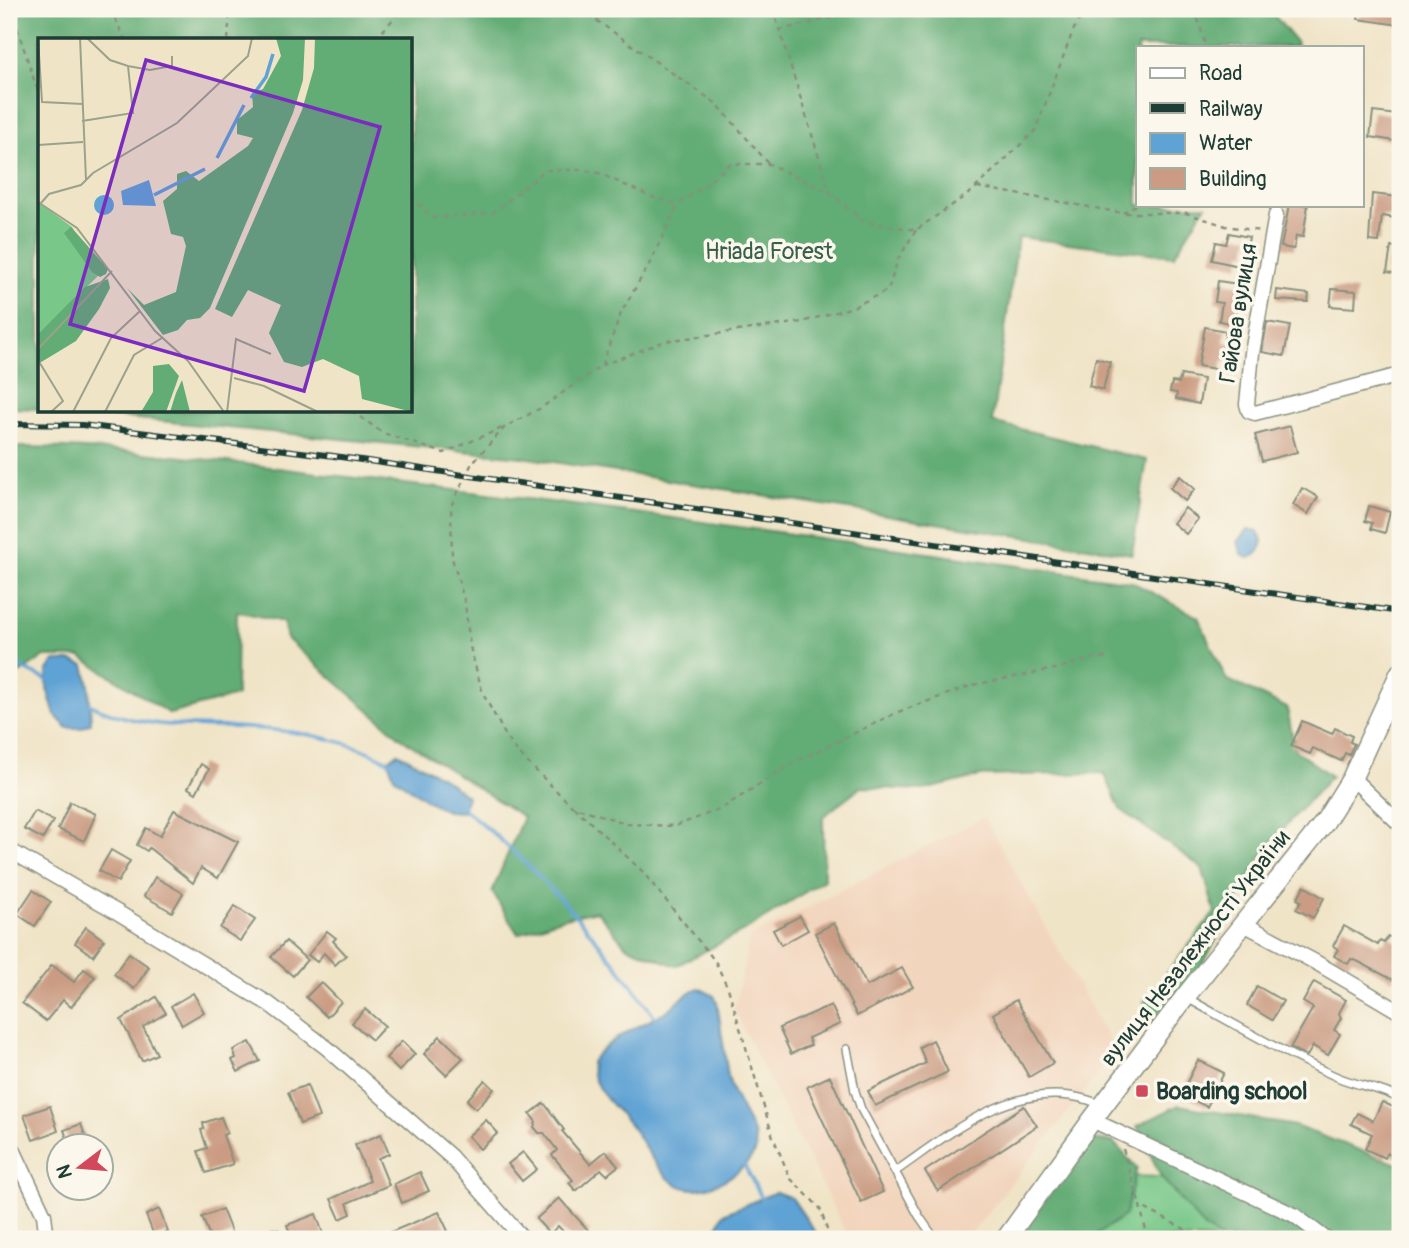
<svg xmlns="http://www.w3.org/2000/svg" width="1409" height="1248" font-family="Pangolin,sans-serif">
<rect width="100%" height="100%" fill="#fbf7ec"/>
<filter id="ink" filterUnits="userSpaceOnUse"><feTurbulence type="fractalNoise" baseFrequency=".0143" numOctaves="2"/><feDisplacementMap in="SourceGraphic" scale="14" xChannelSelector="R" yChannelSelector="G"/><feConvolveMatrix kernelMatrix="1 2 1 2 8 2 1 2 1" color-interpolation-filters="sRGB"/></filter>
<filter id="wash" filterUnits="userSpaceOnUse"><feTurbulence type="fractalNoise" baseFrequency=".00686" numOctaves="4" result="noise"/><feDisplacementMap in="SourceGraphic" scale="28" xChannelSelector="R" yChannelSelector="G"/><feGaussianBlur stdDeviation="1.57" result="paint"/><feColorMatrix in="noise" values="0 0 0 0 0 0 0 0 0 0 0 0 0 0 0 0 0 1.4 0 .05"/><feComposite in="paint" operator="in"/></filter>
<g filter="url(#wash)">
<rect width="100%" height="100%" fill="#f0e4c7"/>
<!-- built -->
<path fill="#f2d5bd" d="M984,817L1116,1052L970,1235L952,1239H849L734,1010L750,937Z"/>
<!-- green -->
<path fill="#79c889" stroke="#4c825e" stroke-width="2" d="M1128,1176L1161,1177L1206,1229L1223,1239H1077Z"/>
<!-- forest -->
<g fill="#62ac75" stroke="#407454" stroke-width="2">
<path d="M9,9H1269L1297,43L1296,47H1138V205H1206L1174,256L1018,237L992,422L1147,460L1132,554L522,457L58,411H411V40H40V409L9,408Z"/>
<path d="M9,447C133,446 264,467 388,482C637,511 884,547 1132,582L1198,617L1226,679L1287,708L1295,750L1331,776C1311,800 1281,827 1264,853C1228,908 1207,980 1153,1021L1144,1002L1215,912L1202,868L1120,809L1104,773L981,776L924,790L860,787L823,817L824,880L748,929L676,966L626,946L597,911L560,919L518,934L492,892L523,817L401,738L287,639L283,622L237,611L236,696L170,714L81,657H45L13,677L9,671Z"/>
<path d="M1179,1105L1295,1126L1400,1165V1239H1223L1206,1230L1161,1177L1137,1126Z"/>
<path d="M1088,1139L1113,1142L1137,1168L1125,1215L1090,1239H1015Z"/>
</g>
<!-- water -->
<g fill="#5fa2d4" stroke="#3f7084" stroke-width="2">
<path d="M1248,529L1257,531L1263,542C1260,551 1257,556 1248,558L1242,555L1238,542Z"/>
<path d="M55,661H71L84,665L89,685L91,723L81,728H67L55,715L47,688V671Z"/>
<path d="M398,753L442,777L467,796L463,812L447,811L428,801L394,777L388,760Z"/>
<path d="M699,988L714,996L717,1002L728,1076L732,1090L754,1134L756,1150C747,1166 733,1177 716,1184C670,1204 655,1160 633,1129C617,1107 591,1091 591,1062C610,1036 641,1027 668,1010C678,1003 687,991 699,988Z"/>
<path d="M776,1192L792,1198L820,1239H721L716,1231L723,1214Z"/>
</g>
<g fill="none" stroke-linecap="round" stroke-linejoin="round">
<!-- stream -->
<g stroke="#5fa2d4" stroke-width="3.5">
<path d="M9,661L51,682"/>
<path d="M87,703C133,727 180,726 230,727C284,729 344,736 392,763"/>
<path d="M461,807C537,866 601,939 656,1019"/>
<path d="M743,1163L763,1200"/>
</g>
</g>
<g id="blocks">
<!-- building -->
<g fill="#cb9c83">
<path d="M1360,9H1400V25L1358,19Z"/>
<path d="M1373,112L1398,115L1395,141L1370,137Z"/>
<path d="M1372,194L1398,197L1396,218L1382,216L1379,242L1369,241Z"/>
<path d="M1289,205H1308L1303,237L1296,236L1294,249L1281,247Z"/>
<path d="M1229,233L1249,237L1246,253L1242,252L1239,266L1212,260L1216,242L1226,244Z"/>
<path d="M1391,247L1400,248V274L1387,272Z"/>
<path d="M1218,281L1245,285L1242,306L1238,305L1235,324L1219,321L1222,303L1215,302Z"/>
<path d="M1332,289L1356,291L1355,308L1330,306Z"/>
<path d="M1277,290L1309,294L1308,302L1276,300Z"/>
<path d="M1267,322L1290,326L1284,356L1262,352Z"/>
<path d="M1205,327L1226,331L1224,342L1235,344L1232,362L1223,360L1221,370L1198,366Z"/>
<path d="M1096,358L1110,362L1103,390L1089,386Z"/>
<path d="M1181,375L1203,379L1199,404L1176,399L1177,393L1170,392L1172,382L1179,383Z"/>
<path d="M1290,426L1297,452L1262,461L1255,435Z"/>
<path d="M1180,476L1195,489L1185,501L1170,488Z"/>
<path d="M1302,488L1318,497L1308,514L1293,505Z"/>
<path d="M1369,506L1390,512L1385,533L1371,529L1372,523L1365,521Z"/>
<path d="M1185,508L1198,519L1186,534L1173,523Z"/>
<path d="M1302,721L1332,734L1335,728L1352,736L1350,742L1354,744L1349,755L1345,753L1341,761L1313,748L1310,754L1291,746Z"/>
<path d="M201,764L209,769L196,793L188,788Z"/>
<path d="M70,802L96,814L84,841L58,829Z"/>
<path d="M174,810L238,842L218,878L201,868L193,883L149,848L147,851L137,845L146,828L160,836Z"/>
<path d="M35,811L53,821L43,839L24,829Z"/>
<path d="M111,850L130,861L118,882L99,871Z"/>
<path d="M155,877L183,893L172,912L144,896Z"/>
<path d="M1304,886L1324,898L1313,918L1296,909L1301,901L1297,899Z"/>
<path d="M33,890L51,902L35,926L17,914Z"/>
<path d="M235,906L255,920L240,941L220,928Z"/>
<path d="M800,916L808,930L781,945L773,930Z"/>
<path d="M834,923L867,986L902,968L913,987L857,1016L815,933Z"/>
<path d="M1344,926L1378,945L1380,941L1384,943L1388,936L1400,943V966L1393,980L1357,961L1351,959L1348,964L1334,956L1338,949L1333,946Z"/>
<path d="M86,927L104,940L93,956L75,943Z"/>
<path d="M327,931L336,938L333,941L346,955L335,965L324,953L317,962L308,955Z"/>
<path d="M286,941L307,960L293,976L271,957Z"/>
<path d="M129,953L149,967L134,989L114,974Z"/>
<path d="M52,965L74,982L84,969L95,977L71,1007L63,1000L46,1021L22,1003Z"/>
<path d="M321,982L341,1002L327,1017L306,997Z"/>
<path d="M1314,982L1346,1000L1339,1013L1341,1018L1334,1030L1340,1034L1328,1055L1313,1046L1307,1056L1290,1048L1313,1008L1303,1002Z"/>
<path d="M1257,986L1283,1001L1272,1020L1247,1005Z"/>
<path d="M193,993L204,1012L182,1025L171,1006Z"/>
<path d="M156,997L166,1013L143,1027L157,1054L142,1061L121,1020Z"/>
<path d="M1016,1000L1053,1063L1029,1077L993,1014Z"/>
<path d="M831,1005L840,1024L808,1038L811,1045L791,1054L779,1028Z"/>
<path d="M365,1009L385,1026L372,1040L352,1023Z"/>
<path d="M440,1036L463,1058L446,1075L424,1054Z"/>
<path d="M933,1040L948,1072L875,1106L868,1091L926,1063L919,1047Z"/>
<path d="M402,1041L415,1054L399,1071L386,1058Z"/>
<path d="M250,1042L260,1061L238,1072L232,1060L236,1058L233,1050Z"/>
<path d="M1198,1060L1224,1073L1207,1107L1181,1094Z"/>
<path d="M830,1076L883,1192L861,1202L807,1087Z"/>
<path d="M485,1080L494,1089L476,1109L467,1100Z"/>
<path d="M307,1085L319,1117L300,1124L288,1092Z"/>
<path d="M1382,1102L1400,1110V1121L1395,1132L1400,1134V1159L1387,1153L1385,1158L1365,1149L1372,1134L1351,1124L1357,1113L1373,1121Z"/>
<path d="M544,1103L564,1130L562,1131L590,1164L606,1151L618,1166L607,1175L601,1169L576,1191L569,1183L573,1180L552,1155L557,1150L544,1133H539L534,1127L536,1122L530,1114Z"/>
<path d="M50,1106L58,1131L33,1140L24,1115Z"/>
<path d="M1024,1106L1037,1126L938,1191L925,1171Z"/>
<path d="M221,1117L227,1133L223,1135L233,1164L206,1173L198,1151L207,1148L201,1130L204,1129L203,1123Z"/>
<path d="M486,1120L498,1133L480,1149L468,1136Z"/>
<path d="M81,1124L88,1144L70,1146L64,1130Z"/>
<path d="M381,1134L389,1154L378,1158L389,1185L347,1203L351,1214L340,1219L331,1199L370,1181L355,1145Z"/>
<path d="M523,1152L537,1169L522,1181L508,1164Z"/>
<path d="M420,1172L429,1191L402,1203L394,1184Z"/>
<path d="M559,1198L590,1232L581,1239H570L558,1226L550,1234L536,1219Z"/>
<path d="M159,1209L168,1232L155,1238L146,1215Z"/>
<path d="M222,1209L232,1234L219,1239H211L202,1217Z"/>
<path d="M439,1212L448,1231L430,1239H374Z"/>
<path d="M316,1214L325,1239H292L287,1225Z"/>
</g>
</g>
</g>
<g filter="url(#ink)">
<use href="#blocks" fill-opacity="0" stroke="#88907e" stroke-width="2"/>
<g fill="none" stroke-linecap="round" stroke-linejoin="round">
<!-- service casing -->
<g stroke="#88907e" stroke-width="10">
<g id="service">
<path d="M1187,998C1236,1025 1283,1053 1335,1076C1356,1086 1380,1087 1400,1099"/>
<path d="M847,1049L855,1091L861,1109L919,1216L935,1239"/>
<path d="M896,1171C947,1136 1003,1087 1070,1096C1080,1097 1091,1101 1101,1104"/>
</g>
</g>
<!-- minor casing -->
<g stroke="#88907e" stroke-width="17">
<g id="minor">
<path d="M1276,215L1252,353L1247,404L1249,411L1255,413L1400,375"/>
<path d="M1352,778L1400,824"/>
<path d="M9,850L117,912L269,1004L327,1048L451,1157L523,1239"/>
<path d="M1242,923L1317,963L1400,1012"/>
<path d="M1092,1120L1294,1215L1326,1239"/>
<path d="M9,1141L44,1215L47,1239"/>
<path d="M261,1239L274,1236L282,1239"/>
</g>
</g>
<!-- secondary casing -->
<g stroke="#88907e" stroke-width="22">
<path id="secondary" d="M1006,1239L1092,1120L1185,997L1324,823L1352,778L1400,673"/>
</g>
<!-- path -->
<g stroke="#88907e" stroke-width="2.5" stroke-dasharray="5 5" stroke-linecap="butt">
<path d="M11,9L38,92L40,94"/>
<path d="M111,9L125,40"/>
<path d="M580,9L717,104L769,164"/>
<path d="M773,9L830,193"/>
<path d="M1195,9L1206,47"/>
<path d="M779,30L871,9"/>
<path d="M228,40L230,9"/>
<path d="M378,40L380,34L402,9"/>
<path d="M977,187L1123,213H1186L1226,226L1260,231"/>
<path d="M411,196L433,218L493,213L545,170H580L599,173L651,197L678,204L699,190L730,164H769L830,193L864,222L916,230L971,192L1035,131L1073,31L1085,9"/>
<path d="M1123,213L1138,203"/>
<path d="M916,230L898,259L888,290L853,307L802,322L665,341L602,365L541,408L505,427L472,463L451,506L452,558L465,603L470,647L483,694L507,738L522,757L572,806L628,824L675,826L721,809L791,764L898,712L973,685L1055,669L1094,658L1109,657"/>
<path d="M602,365L621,313L651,261L678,204"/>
<path d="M352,411L383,433L444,453L502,428"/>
<path d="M574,807L642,871L715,961L728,988L773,1137L790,1178L820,1208L830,1239"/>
<path d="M1123,1149L1140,1206"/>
<path d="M1148,1239L1140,1206L1204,1239"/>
</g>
<!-- service -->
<use href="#service" stroke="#fff" stroke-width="7"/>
<!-- minor -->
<use href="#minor" stroke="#fff" stroke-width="14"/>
<!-- secondary -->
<use href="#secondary" stroke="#fff" stroke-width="19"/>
<!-- rail casing -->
<g stroke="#1f3d34" stroke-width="6">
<path id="rail" d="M9,424L82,425L334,456L1400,612"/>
</g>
<!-- rail -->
<use href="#rail" stroke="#fbf7ec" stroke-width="3.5" stroke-dasharray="10" stroke-linecap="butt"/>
</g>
</g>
<!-- markers -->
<rect fill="#d1495b" stroke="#fbf7ec" stroke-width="2.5" x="1135" y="1084" width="14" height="14" rx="3.5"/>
<g text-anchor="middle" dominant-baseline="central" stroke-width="7" stroke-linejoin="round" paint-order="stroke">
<!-- park labels -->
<g font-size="23" fill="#366049" stroke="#fbf7ec">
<text x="769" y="251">Hriada Forest</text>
</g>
<!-- street labels -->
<g font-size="23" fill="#1f3d34" stroke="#fbf7ec">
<text transform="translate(1238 313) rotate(-81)">Гайова вулиця</text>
<text transform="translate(1195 948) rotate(-52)">вулиця Незалежності України</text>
</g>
<!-- poi labels -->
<g font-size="23" font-weight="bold" fill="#1f3d34" stroke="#fbf7ec" text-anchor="start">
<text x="1156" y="1091">Boarding school</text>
</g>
</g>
<!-- overview -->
<g transform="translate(38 38)">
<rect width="374" height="374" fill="#f0e4c7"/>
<path d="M0,164L34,189L61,237L0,296Z" fill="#79c889"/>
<path d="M238,0H267L265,42L255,75L172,270L162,280L149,282L140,292L125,297L89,250L106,267L138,254L148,208L145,199L133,196L125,163L139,151V136L148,133L161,143L210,108L215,100L199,96V82L215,69L214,55L225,51L243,18ZM277,0H374V374L324,361L321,338L285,321L264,329L246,324L231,295L243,267L210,252L194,279L177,271L264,72L276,30ZM33,189L70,231L68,236L62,239L54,234L26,195ZM70,241L72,250L61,271L38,303L0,326V296L47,249ZM131,326L141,338L128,374H103L115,354V328ZM144,342L152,374H132L138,355Z" fill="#62ac75"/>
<path d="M111,142L118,168L85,167L83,153ZM56 167a10 10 0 1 1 20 0a10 10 0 1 1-20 0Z" fill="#5fa2d4"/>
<path fill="none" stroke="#5fa2d4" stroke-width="3.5" d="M213,60L228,39L235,16M179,120L206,67M116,157L167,131"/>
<path fill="none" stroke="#9ca18c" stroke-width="2" d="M0,0L4,64L45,66M42,0L48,142M49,0L72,22L90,28L112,32L134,28V18M44,83L95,75L90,28M0,107L45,104M0,164L39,190L117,293L150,323L186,374M3,165L11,156L43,147L55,135L139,85L210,18L214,0M0,311L74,233M0,322L25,363L13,374M196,340L226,348L280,374M35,374L73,300L102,273M67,374L96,317L124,300M189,374L198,301L233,316"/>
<path fill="#7b2cbf" fill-opacity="0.15" stroke="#7b2cbf" stroke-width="3.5" d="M108,22L342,89L266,353L32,286Z"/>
<rect width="374" height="374" fill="none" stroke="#1f3d34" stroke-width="3.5"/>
</g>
<!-- margin -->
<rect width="1409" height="1248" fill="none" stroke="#fbf7ec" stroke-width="35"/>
<!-- legend -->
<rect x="1136" y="46" width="228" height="161" fill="#fbf7ec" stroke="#a3ada2" stroke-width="2"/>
<rect x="1150" y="68" width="35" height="10" fill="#ffffff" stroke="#a3ada2" stroke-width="2"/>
<text x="1199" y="80" font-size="21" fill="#1f3d34">Road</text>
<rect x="1150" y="103" width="35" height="10" fill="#1f3d34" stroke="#a3ada2" stroke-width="2"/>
<text x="1199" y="116" font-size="21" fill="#1f3d34">Railway</text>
<rect x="1150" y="133" width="35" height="21" fill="#5fa2d4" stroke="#a3ada2" stroke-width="2"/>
<text x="1199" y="150" font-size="21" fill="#1f3d34">Water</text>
<rect x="1150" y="168" width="35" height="21" fill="#cb9c83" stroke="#a3ada2" stroke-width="2"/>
<text x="1199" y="186" font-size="21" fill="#1f3d34">Building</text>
<!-- north arrow -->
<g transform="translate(80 1167) rotate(254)"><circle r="33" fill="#fbf7ec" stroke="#a3ada2" stroke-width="2"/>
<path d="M0-5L12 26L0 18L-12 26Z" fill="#d1495b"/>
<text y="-10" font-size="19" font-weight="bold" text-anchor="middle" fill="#1f3d34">N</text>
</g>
</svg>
